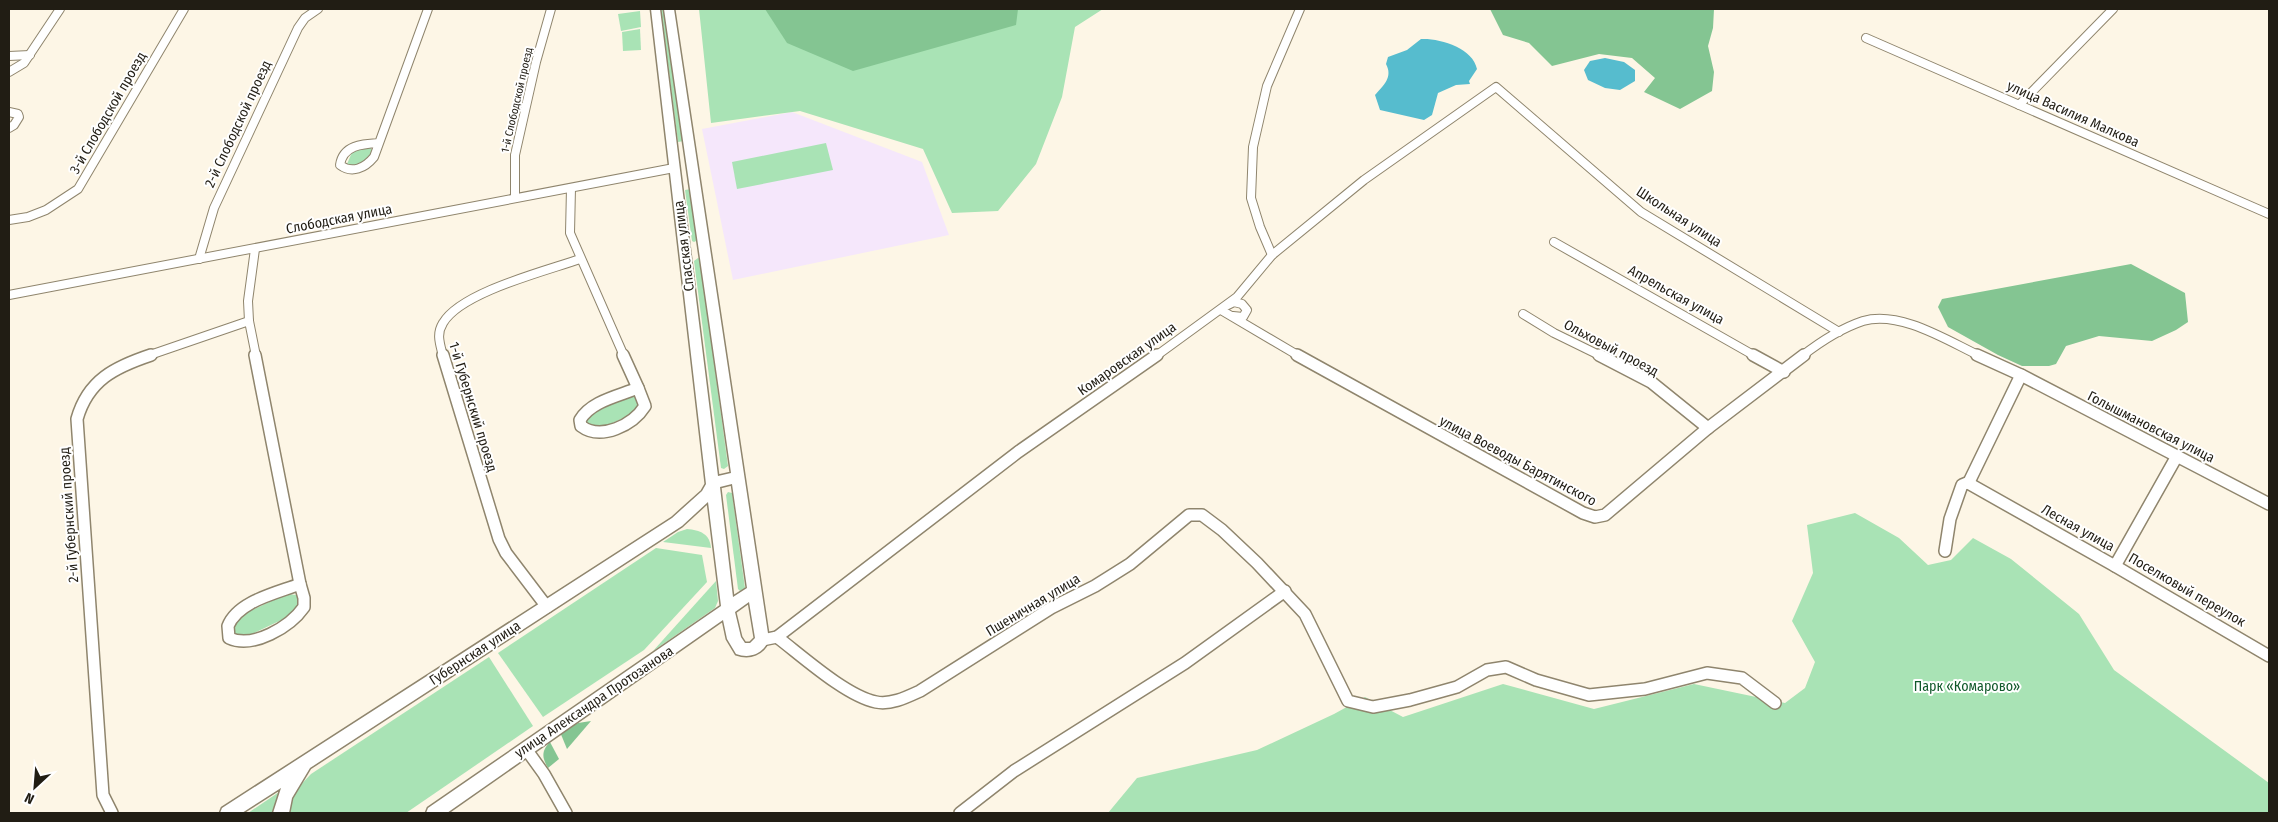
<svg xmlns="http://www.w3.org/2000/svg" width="2278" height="822" font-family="'Fira Sans Condensed',sans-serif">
<rect width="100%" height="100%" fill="#fdf6e6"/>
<!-- commercial -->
<path fill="#f5e7fb" d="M792,112L922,162L949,235L733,280L702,129Z"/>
<!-- green -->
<g fill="#a9e3b5">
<path d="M661,9H666L684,141L678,142Z"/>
<path d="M699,9H1103L1075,27L1062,97L1036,164L998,211L952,213L923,149L800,111L711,123Z"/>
<path d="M640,11L641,27L621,31L618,14Z"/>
<path d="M640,29L641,50L623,51L622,32Z"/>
<path d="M826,143L833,170L737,189L732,162Z"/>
<path d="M370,147L372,150L369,160L355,168L347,164L353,150Z"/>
<path d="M691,189L698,240L694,242L692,241L685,190Z"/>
<path d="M698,258L700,259L728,466L724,469L721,468L694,261Z"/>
<path d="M633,396L642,402L636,412L602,428L586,427L585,419L592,412L628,397Z"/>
<path d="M728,492L732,493L745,588L740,591L738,589L726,495Z"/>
<path d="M1855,513L1899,538L1928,565L1951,560L1973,538L2011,559L2079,614L2114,670L2269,783V813H1108L1137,778L1257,750L1334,714L1365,697L1403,717L1503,684L1594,709L1694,684L1785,703L1805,688L1815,662L1792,621L1813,573L1807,525Z"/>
<path d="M687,529C700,530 710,534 711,548L663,542L678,532Z"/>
<path d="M656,548L702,555L707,582L644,650L543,717L498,653Z"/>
<path d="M716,581L718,601L715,608L653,651Z"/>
<path d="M286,594L297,595L301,601L292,615L250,635L241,637L232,633L233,623L242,615Z"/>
<path d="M489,657L533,726L406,813H287C291,796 299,786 311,774Z"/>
<path d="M285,788L275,813H248Z"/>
</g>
<!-- forest -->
<g fill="#84c592">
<path d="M765,9H1018L1016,25L853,71L787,43Z"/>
<path d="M1490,9H1714L1713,28L1708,46L1714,72L1712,91L1680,109L1644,92L1655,78L1632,58L1599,54L1552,66L1529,43L1503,35Z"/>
<path d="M2131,264L2185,293L2188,322L2176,330L2152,341L2099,336L2066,346L2056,364L2049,366H2022L1998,355L1948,327L1938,307L1942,299Z"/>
<path d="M591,721L567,749L560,732L578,723Z"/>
<path d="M550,742L559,759L548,768C542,758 541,751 550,742Z"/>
</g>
<!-- water -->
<g fill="#56bcce">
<path d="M1421,39C1440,38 1473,48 1477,69L1469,81L1470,84L1456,85L1438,93L1432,115L1424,120L1380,110L1375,95C1384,85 1393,77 1386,64L1388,57L1407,50Z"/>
<path d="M1605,58L1624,62L1635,70V81L1620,90L1605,88L1588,80L1584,70L1590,61Z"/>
</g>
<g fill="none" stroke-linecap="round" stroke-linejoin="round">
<!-- minor-far1 casing -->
<g stroke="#8f856d" stroke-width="10">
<g id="minor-far1">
<path d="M1866,38L2269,214"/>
<path d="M9,56L30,55"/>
<path d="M9,72L24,63L60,9"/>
<path d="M2019,105L2113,9"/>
<path d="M9,112L18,114L19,117L14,125L9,128"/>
<path d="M379,143C362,144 343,145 340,165C352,174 365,168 374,157L428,9"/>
<path d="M571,188L570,233L624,356"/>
<path d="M515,198V155L536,62L551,9"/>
<path d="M9,220L28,217L46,210L78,189L184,9"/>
<path d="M1554,242L1755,356"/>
<path d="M255,249L248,301L249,321L256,356"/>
<path d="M1272,255L1260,227L1251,198L1253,147L1267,86L1300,9"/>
<path d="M199,259L214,208L298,28L305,18L318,9"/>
<path d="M9,295L674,168"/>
<path d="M1228,305L1234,302L1242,304L1247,310L1243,317L1233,316"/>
<path d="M1221,310L1299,356"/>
<path d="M1523,314L1554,333L1601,356"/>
<path d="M147,356L249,321"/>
<path d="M443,356C440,344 436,334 443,323C461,292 546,271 580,259"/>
<path d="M1156,356L1237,297L1272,255L1364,180L1496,87L1641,212L1839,332"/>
<path d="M1802,356C1820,342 1842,328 1863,321C1900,310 1948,341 1980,356"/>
</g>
</g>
<!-- minor casing -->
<g stroke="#8f856d" stroke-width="14">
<g id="minor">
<path d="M255,355L300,584"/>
<path d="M443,355L499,539L506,553L547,607"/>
<path d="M623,355L638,388"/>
<path d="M1297,355L1583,513L1595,517L1605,515L1708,428L1804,355"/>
<path d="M1599,355L1651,382L1708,428"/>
<path d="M1753,355L1784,372"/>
<path d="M1977,355L2021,375L2269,504"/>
<path d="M638,388L645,406C633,425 601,441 581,426L580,420C591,401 619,396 638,388Z"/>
<path d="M1968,483L2115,566L2177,456"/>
<path d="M1945,551L1950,519L1962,485L1969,482L2021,375"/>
<path d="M2115,566L2269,656"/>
<path d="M300,584L304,598V607C290,627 253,649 229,638L228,626C238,601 277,593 300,584Z"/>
<path d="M777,637C802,656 846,696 876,702C891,705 907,697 920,691L1051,608L1095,586L1130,564L1189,515H1202L1222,530L1257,563L1305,614L1348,701L1373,707L1410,700L1457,687L1487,670L1506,667L1536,680L1589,695L1645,689L1707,673L1742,678L1775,703"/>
<path d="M762,640L777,637L1018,452L1157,355"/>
<path d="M526,749L544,774L566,813"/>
<path d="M112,813L103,795L77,419C88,380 115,367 151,355"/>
<path d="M960,813L1014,771L1185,663L1285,591"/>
</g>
</g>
<!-- tertiary casing -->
<g stroke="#8f856d" stroke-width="3">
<path id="tertiary" d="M651,9H660L718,476L731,473L664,9H674L769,640C763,654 750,659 736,654L727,639L723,620L447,813H426L428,808L721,606L708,502L682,526L310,768L292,798L289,813H273L281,788L242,813H220L222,808L672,518L702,491L706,484ZM732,484L747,588L733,597L720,487ZM749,602L755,638L750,643H745L741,637L735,612Z"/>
</g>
<!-- minor-far1 -->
<use href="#minor-far1" stroke="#fff" stroke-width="8"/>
<!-- minor -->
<use href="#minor" stroke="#fff" stroke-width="11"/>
<!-- tertiary -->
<use href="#tertiary" fill="#fff" fill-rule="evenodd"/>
</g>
<g text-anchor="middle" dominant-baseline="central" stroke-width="4" stroke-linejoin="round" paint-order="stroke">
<!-- far-street labels -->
<g font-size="11" fill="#211d14" stroke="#fff">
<text transform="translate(517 100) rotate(-77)">1-й Слободской проезд</text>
</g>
<!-- street labels -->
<g font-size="14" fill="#211d14" stroke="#fff">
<text transform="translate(108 113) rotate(-60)">3-й Слободской проезд</text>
<text transform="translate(2073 114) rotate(24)">улица Василия Малкова</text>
<text transform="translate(238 124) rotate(-65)">2-й Слободской проезд</text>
<text transform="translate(1679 217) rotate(33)">Школьная улица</text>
<text transform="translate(339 219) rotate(-11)">Слободская улица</text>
<text transform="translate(684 246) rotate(-97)">Спасская улица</text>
<text transform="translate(1676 295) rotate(29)">Апрельская улица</text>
<text transform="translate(1611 348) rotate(28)">Ольховый проезд</text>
<text transform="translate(1127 359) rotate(-35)">Комаровская улица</text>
<text transform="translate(473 407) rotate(73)">1-й Губернский проезд</text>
<text transform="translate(2151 427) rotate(27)">Голышмановская улица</text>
<text transform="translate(1518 461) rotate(28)">улица Воеводы Барятинского</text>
<text transform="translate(69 515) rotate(-94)">2-й Губернский проезд</text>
<text transform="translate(2078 528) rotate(29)">Лесная улица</text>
<text transform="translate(2187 590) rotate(30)">Поселковый переулок</text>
<text transform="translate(1033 605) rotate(-31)">Пшеничная улица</text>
<text transform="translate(475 653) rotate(-33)">Губернская улица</text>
<text transform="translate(594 702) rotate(-34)">улица Александра Протозанова</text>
</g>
<!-- park labels -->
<g font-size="14" fill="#11592b" stroke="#fff">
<text x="1967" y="686">Парк «Комарово»</text>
</g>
</g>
<!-- border -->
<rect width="2278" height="822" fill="none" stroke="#211d14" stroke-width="20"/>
<!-- north arrow -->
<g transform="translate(35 787) rotate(206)" stroke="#ffffff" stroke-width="4" paint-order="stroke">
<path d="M0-4L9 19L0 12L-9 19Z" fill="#211d14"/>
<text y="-8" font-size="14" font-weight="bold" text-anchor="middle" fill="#211d14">N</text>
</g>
</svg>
